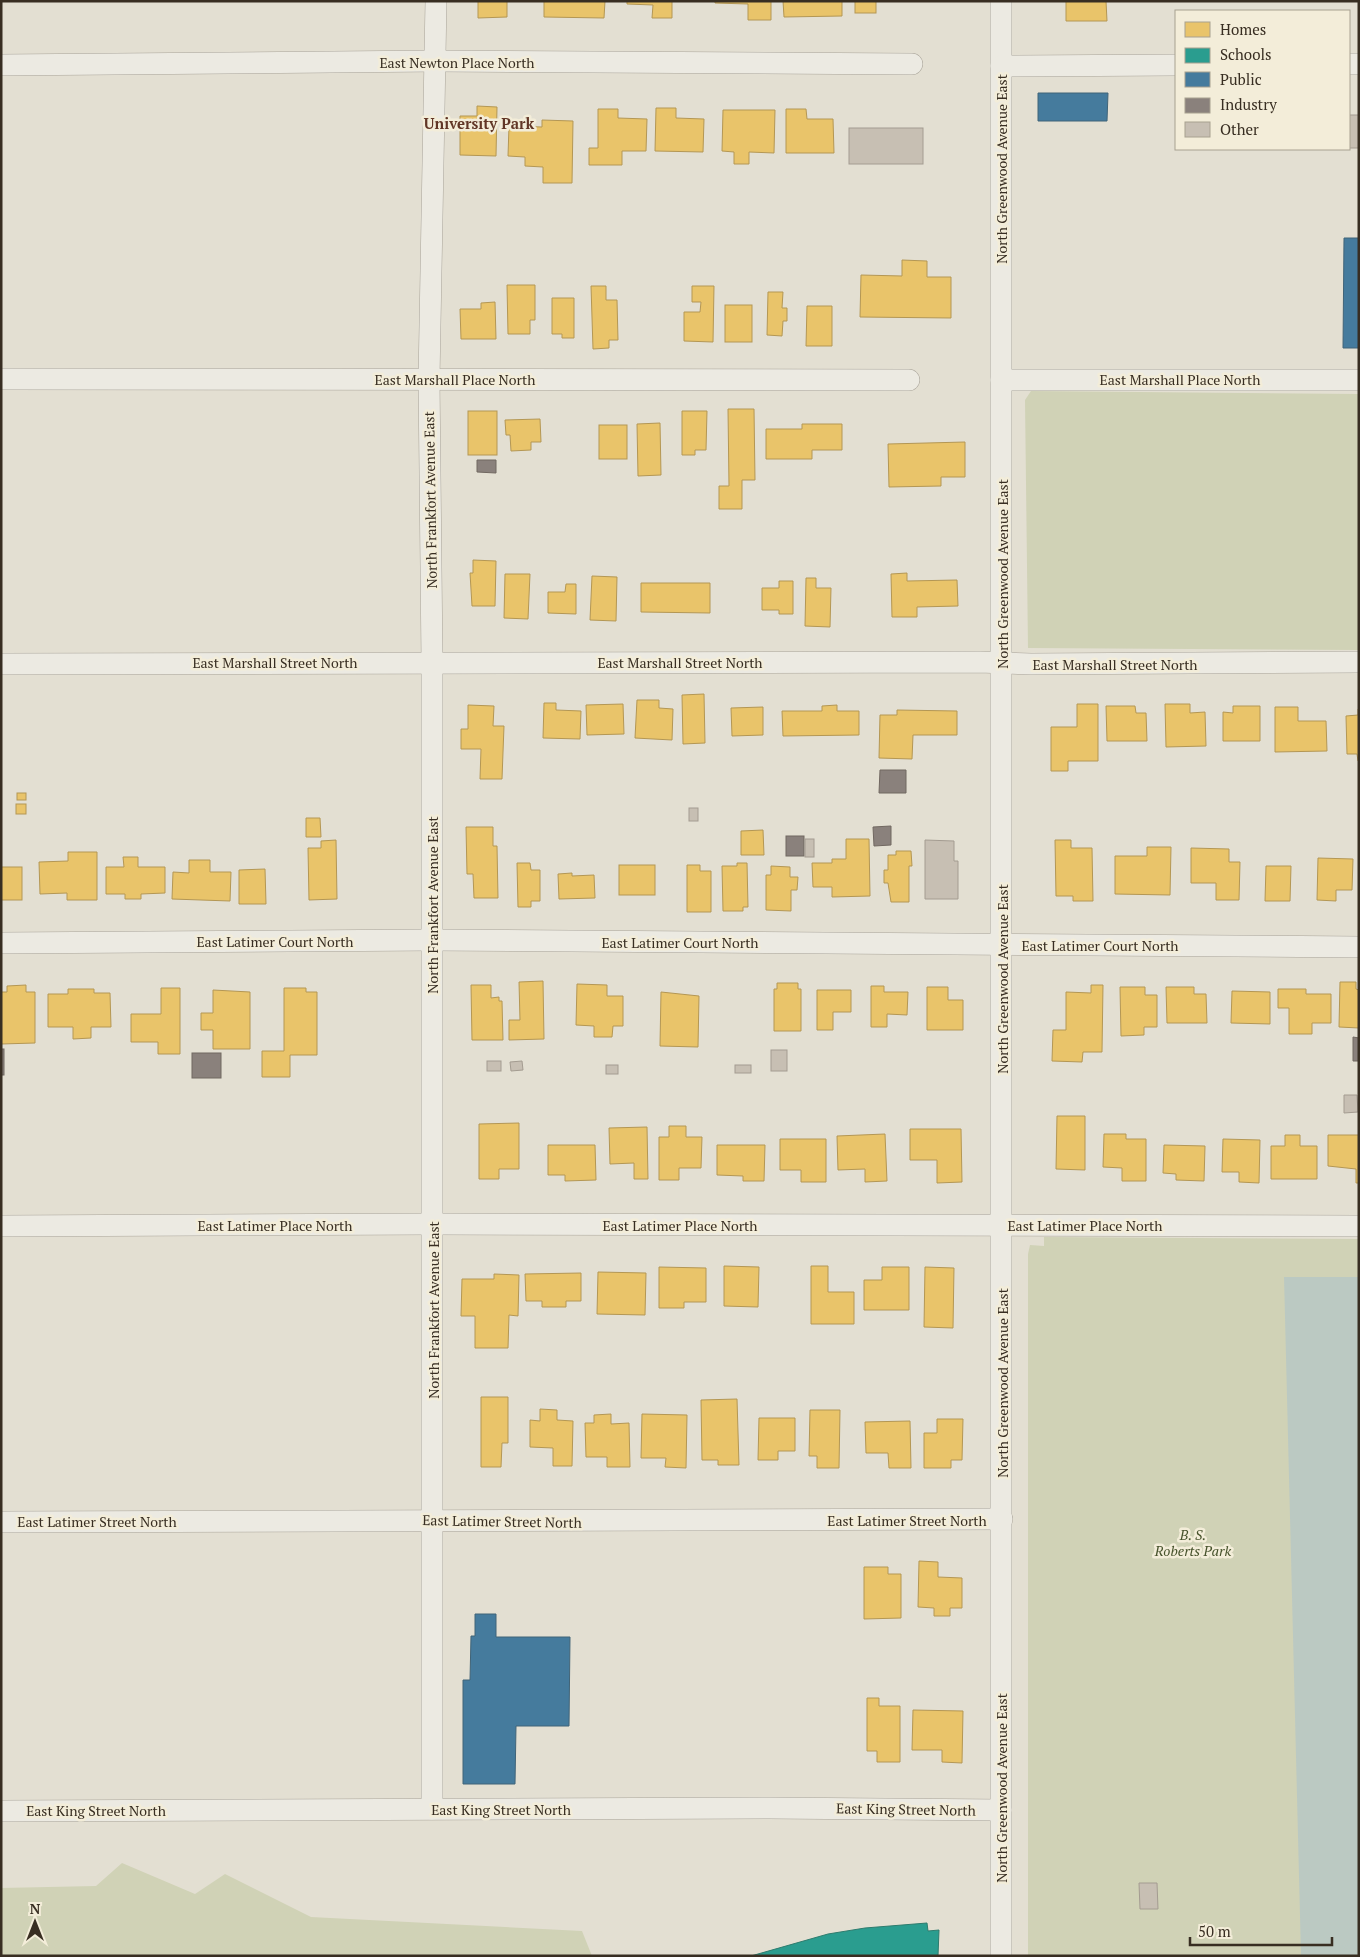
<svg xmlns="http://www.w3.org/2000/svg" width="1360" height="1957" font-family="'PT Serif',serif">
<rect width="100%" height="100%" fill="#e3dfd2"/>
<!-- green -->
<g fill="#d0d2b6">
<path d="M1031,391L1359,394V650L1028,648L1025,400Z"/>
<path d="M1044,1237L1359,1239V1956H1028V1254L1030,1245L1044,1246Z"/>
<path d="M122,1863L195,1894L225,1874L311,1917L582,1931L592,1956H1V1888L96,1886Z"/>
</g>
<!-- water -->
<path fill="#bbc9c2" d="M1284,1277H1359V1956H1301Z"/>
<!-- homes -->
<g fill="#e9c46a" stroke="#b49754">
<path d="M478,1H507V17L478,18Z"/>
<path d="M544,1H605L604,18L544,17Z"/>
<path d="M627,1H672V18H652L653,5L627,4Z"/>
<path d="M715,1H771V20H748V4L715,3Z"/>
<path d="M783,1H842V16L784,17Z"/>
<rect x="855" y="1" width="21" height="12"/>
<path d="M1066,1H1106L1107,21H1066Z"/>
<path d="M477,106L497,107L496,156L460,155V116H477Z"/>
<path d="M656,108H676V118L704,119L703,152L655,151Z"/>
<path d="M598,109H618V118L647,119L646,151H622V165H589V148H598Z"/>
<path d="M786,109H806L807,119H833L834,153H786Z"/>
<path d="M723,110H775L774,153L749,152V164H734V152L722,151Z"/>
<path d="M542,120L573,121L572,183H543V167L525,166V157L508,156L509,126L542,127Z"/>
<path d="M902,260L927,261V277H951V318L860,317L861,275L902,276Z"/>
<path d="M507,285H535V320H530V334H508Z"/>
<path d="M591,286H606V300H617L618,340H609V348L593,349Z"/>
<path d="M692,286H714L713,342L684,341V312H700L701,302H692Z"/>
<path d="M768,292H783L782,308H787V321H783L782,336L767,335Z"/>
<path d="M552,298H574V338H562V334H552Z"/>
<path d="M495,302L496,339H461L460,309H481V303Z"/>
<rect x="725" y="305" width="27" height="37"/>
<path d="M807,306H832V346H806Z"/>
<path d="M728,409H754L755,480H742V509H719V486H729Z"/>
<rect x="468" y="411" width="29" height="44"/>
<path d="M682,411H707L706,450H695V455H682Z"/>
<path d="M540,419L541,442H531V450L511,451L510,435H506L505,420Z"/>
<path d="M660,423L661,475L638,476L637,424Z"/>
<path d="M802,424H842V450H812V459H766V429H802Z"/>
<rect x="599" y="425" width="28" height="34"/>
<path d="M965,442V477H941V486L889,487L888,444Z"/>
<path d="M473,560L496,561L495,606H472L470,573H473Z"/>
<path d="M907,573V581L957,580L958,606L917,607V617H892L891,574Z"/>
<path d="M505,574H530L528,619L504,618Z"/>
<path d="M592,576L617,577L616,621L590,620Z"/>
<path d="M806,578H816V588H831L830,627L805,626Z"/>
<path d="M779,581H793V614H779V610H762V588H779Z"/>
<path d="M641,583H710V613L641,612Z"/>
<path d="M566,584H576V614L548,613V592H565Z"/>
<path d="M704,694L705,743L683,744L682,695Z"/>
<path d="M637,700H659V708L673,709L672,740L635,738Z"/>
<path d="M544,703H556V710L581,711L580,739L543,738Z"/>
<path d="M623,704L624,734L587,735L586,705Z"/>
<path d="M1077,704H1098V761H1068V771H1051V727H1077Z"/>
<path d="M1165,704H1190V713L1205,712L1206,746L1166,747Z"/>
<path d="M468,705L494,706L493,726H504L502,779H480L481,749H461V729H468Z"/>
<path d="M837,705V711H859V735L783,736L782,711H822V706Z"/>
<path d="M1106,706H1135L1136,713H1146L1147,741H1107Z"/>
<path d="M1233,706H1260V741H1223V712L1233,713Z"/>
<path d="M763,707V735L732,736L731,708Z"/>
<path d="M1275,707H1298V721H1326L1327,751L1275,752Z"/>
<path d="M1358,709H1359V761H1358L1357,754H1347L1346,716L1358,715Z"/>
<path d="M897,710L957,711V735H913L912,759L879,758L880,715H897Z"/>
<rect x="17" y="793" width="9" height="7"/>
<rect x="16" y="804" width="10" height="10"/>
<path d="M306,818H320L321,837H306Z"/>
<path d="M466,827H493V846H497L498,898H474L473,874H467Z"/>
<path d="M763,830L764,855H741V831Z"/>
<path d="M846,839H869L870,896L832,897V887H813L812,863H832V859H846Z"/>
<path d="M336,840L337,899L309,900L308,848H321V841Z"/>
<path d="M1055,840H1071V848H1092L1093,901H1073V896H1056Z"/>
<path d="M1147,847H1171L1170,895L1115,894V856H1147Z"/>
<path d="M1191,848L1229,849V862H1240L1239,900H1216V883H1191Z"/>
<path d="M896,851H911L912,866H909V902H891L888,883H884V870H888V855H896Z"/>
<path d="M68,852H97V900H67V893L40,894L39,862L68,861Z"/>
<path d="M123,857H138V867H165V893L141,894V899H125V894H106V867H124Z"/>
<path d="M1318,858L1353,859L1352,890H1336V901L1317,900Z"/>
<path d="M189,860H210V872H231L230,901L172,899L173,872L189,873Z"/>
<path d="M517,863H530L531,870H540V901H531V907H518Z"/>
<path d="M737,863H747L748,907H743V911H723L722,866H737Z"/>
<rect x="619" y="865" width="36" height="30"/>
<path d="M687,865H700V871H711V912H687Z"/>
<path d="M771,866L790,867V877H798L797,890H791V911L766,910V875H771Z"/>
<path d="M1266,866H1291L1290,901H1265Z"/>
<rect x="1" y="867" width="21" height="33"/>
<path d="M265,869L266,904H239V870Z"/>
<path d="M572,873V876L594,875L595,898L559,899L558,874Z"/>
<path d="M543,981L544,1039L509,1040V1020H520L519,982Z"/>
<path d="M1340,982H1356V989L1359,990V1028L1339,1027Z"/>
<path d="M777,983H798V989H801V1031H774V989H777Z"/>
<path d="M577,984L607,985V996H623V1026H613L612,1037H594V1026L576,1025Z"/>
<path d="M26,985V992H35V1043L1,1044V992H7V986Z"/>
<path d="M471,985H491V998L499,997V1001H502L503,1040H472Z"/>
<path d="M1091,985H1103L1102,1052H1083L1082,1062L1052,1061L1053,1030H1066V992L1091,993Z"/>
<path d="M871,986H884V992H908L907,1015L887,1014V1027H871Z"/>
<path d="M927,987H948V1000H963V1030H927Z"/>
<path d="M1120,987H1145V995H1157V1027H1144V1035L1121,1036Z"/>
<path d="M1166,987H1194V994H1206L1207,1023H1167Z"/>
<path d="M161,988H180V1054H158V1042H131V1014H161Z"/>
<path d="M284,988H306V992H317V1055H290V1077H262V1051H284Z"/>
<path d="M68,989H94V993H110L111,1027H91V1038L73,1039V1027H48V994H68Z"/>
<path d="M1278,989H1306V994H1331V1023H1312V1034H1289V1008H1278Z"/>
<path d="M213,990L250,992V1049H213V1030H201V1013H213Z"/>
<path d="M817,990H851V1012H833V1030H817Z"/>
<path d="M1232,991L1270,992V1024L1231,1023Z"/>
<path d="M661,992L699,996L698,1047L660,1046Z"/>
<path d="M1057,1116H1085V1170L1056,1169Z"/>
<path d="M519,1123V1169H499V1179H479V1124Z"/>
<path d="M669,1126H686V1137H702L701,1168H679V1180H659V1137H669Z"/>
<path d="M647,1127L648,1179H634V1163L610,1164L609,1128Z"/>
<path d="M910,1129H961L962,1182L937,1183V1160H910Z"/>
<path d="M885,1134L887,1181L865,1182V1169L838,1170L837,1136Z"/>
<path d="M1104,1134H1126V1139H1146V1181H1122V1168L1103,1167Z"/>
<path d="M1285,1135H1300V1146H1317V1179H1271V1146H1285Z"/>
<path d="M1328,1135H1359V1183H1356V1169L1328,1166Z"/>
<path d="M780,1139H826V1182H801V1170H780Z"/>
<path d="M1223,1139L1260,1140L1259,1183L1239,1182V1172H1222Z"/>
<path d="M548,1145H595L596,1180L565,1181V1175H548Z"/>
<path d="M717,1145H765L764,1181H743V1176L717,1175Z"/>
<path d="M1164,1145L1205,1146L1204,1181L1176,1180V1174L1163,1173Z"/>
<path d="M724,1266L759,1267L758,1307L724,1306Z"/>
<path d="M811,1266H828V1292H854V1324H811Z"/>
<path d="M659,1267L706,1268V1302H684V1308H659Z"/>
<path d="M882,1267H909V1310H864V1280H882Z"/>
<path d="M925,1267L954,1268L953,1328L924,1327Z"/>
<path d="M598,1272L646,1273L645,1315L597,1314Z"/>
<path d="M581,1273V1301H566V1307H542V1301H526L525,1274Z"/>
<path d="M494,1274L519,1275L518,1316L509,1315L508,1348H475V1316H461L462,1279H494Z"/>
<path d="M481,1397H508V1443H502L501,1467H481Z"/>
<path d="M737,1399L739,1465H718V1460H702L701,1400Z"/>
<path d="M540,1409L557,1410V1420L573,1421L572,1466H553V1448L530,1447V1420L540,1421Z"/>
<path d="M810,1410H840L839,1468H817V1456H809Z"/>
<path d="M611,1414V1424L629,1423L630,1467H607V1457H586L585,1423H594V1415Z"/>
<path d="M642,1414L687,1415L686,1468L665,1467L666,1458H641Z"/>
<path d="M759,1418H795V1451H778V1460H758Z"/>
<path d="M937,1419H963L962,1460H951V1468H924V1433H937Z"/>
<path d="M910,1421L911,1468H889L888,1453H866L865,1422Z"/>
<path d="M919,1561L938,1562V1577L962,1578V1608H950V1616H934V1608L918,1607Z"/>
<path d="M864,1567H888V1574H901V1618L864,1619Z"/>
<path d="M867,1698H879V1706H900V1762H877V1751H867Z"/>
<path d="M913,1710L963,1711L962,1763L942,1762V1750H912Z"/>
</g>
<!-- schools -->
<path fill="#2a9d8f" stroke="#2e7c6e" d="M927,1923L928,1931L939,1930L938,1956H751L828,1934L865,1928Z"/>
<!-- public -->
<g fill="#457b9d" stroke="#416478">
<path d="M1038,93H1108L1107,121H1038Z"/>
<path d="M1344,238H1359V348H1343Z"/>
<path d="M475,1614H496V1637H570L569,1726H516L515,1784H463V1680H470L471,1636H475Z"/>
</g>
<!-- industry -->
<g fill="#8a817c" stroke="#716861">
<path d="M477,460H496V473L477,472Z"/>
<path d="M880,770H906V793H879Z"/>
<path d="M891,826V845L874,846L873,827Z"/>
<rect x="786" y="836" width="18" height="20"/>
<path d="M1353,1037L1359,1038V1061H1353Z"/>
<rect x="1" y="1049" width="3" height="26"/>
<rect x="192" y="1053" width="29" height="25"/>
</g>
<!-- building -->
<g fill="#c7bfb3" stroke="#a49c91">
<rect x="1349" y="115" width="10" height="33"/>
<rect x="849" y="128" width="74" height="36"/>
<rect x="689" y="808" width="9" height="13"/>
<rect x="805" y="839" width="9" height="18"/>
<path d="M925,840L954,841V861H958V899H925Z"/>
<rect x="771" y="1050" width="16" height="21"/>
<rect x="487" y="1061" width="14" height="10"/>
<path d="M522,1061L523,1070L511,1071L510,1062Z"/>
<rect x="606" y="1065" width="12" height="9"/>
<rect x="735" y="1065" width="16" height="8"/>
<path d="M1344,1095H1357L1358,1112L1344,1113Z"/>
<path d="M1139,1883H1157L1158,1909H1140Z"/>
</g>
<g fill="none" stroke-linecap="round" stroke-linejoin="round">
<!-- minor casing -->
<g stroke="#a9a49a" stroke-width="22">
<g id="minor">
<path d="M1001,1V1956"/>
<path d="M1349,64H1359"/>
<path d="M1,65L436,61L912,64"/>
<path d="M1001,66L1176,65"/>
<path d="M1,379L909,380"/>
<path d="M1001,380H1359"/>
<path d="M1,664L980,662L1031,664L1359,662"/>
<path d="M1,943L432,940L1359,947"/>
<path d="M1,1226L433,1224L1359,1226"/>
<path d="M1,1522L1002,1519"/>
<path d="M432,1809V661L429,379L436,1"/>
<path d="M1,1811L769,1808L1001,1810"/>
</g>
</g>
<!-- minor -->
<use href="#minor" stroke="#eceae2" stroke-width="21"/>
</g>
<g text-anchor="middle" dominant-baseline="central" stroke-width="5" stroke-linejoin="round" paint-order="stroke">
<!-- street labels -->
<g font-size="14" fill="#382e22" stroke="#f3edd9">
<text x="457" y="62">East Newton Place North</text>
<text transform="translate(1001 169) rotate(-90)">North Greenwood Avenue East</text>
<text x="455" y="379">East Marshall Place North</text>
<text x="1180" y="379">East Marshall Place North</text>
<text transform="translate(430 500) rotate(-91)">North Frankfort Avenue East</text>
<text transform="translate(1002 574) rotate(-90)">North Greenwood Avenue East</text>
<text x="275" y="662">East Marshall Street North</text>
<text x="680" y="662">East Marshall Street North</text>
<text x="1115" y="664">East Marshall Street North</text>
<text transform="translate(432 905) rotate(-90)">North Frankfort Avenue East</text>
<text x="275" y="941">East Latimer Court North</text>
<text x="680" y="942">East Latimer Court North</text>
<text x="1100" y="945">East Latimer Court North</text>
<text transform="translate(1002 979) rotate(-90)">North Greenwood Avenue East</text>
<text x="275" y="1225">East Latimer Place North</text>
<text x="680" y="1225">East Latimer Place North</text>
<text x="1085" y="1225">East Latimer Place North</text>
<text transform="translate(433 1310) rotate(-90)">North Frankfort Avenue East</text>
<text transform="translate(1002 1383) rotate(-90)">North Greenwood Avenue East</text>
<text x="907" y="1520">East Latimer Street North</text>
<text x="97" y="1521">East Latimer Street North</text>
<text transform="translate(502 1521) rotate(1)">East Latimer Street North</text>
<text transform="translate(1001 1788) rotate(-90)">North Greenwood Avenue East</text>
<text x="501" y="1809">East King Street North</text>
<text transform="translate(906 1809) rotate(1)">East King Street North</text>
<text x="96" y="1810">East King Street North</text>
</g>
<!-- park labels -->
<g font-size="14" font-style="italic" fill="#46522b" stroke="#f3edd9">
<text x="1193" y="1534">B. S.<tspan x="1193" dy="16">Roberts Park</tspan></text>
</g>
<!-- neighbourhood labels -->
<g font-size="15" font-weight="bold" fill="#613626" stroke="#f3edd9">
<text x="479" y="123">University Park</text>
</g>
</g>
<!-- border -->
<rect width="1360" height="1957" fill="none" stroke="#382e22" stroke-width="5"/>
<!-- legend -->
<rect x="1175" y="10" width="175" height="140" fill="#f3edd9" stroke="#a8a190"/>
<rect x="1185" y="22" width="25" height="15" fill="#e9c46a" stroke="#a8a190"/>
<text x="1220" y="35" font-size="15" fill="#382e22">Homes</text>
<rect x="1185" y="48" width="25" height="15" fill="#2a9d8f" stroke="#a8a190"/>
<text x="1220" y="60" font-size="15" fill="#382e22">Schools</text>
<rect x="1185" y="72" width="25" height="15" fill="#457b9d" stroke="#a8a190"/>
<text x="1220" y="85" font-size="15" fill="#382e22">Public</text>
<rect x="1185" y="98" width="25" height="15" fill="#8a817c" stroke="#a8a190"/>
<text x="1220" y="110" font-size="15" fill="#382e22">Industry</text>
<rect x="1185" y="122" width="25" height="15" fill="#c7bfb3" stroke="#a8a190"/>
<text x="1220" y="135" font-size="15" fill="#382e22">Other</text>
<!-- north arrow -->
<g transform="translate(35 1922)" stroke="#f3edd9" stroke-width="4" paint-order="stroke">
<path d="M0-4L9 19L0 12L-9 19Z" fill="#382e22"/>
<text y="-8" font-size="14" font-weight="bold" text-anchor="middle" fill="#382e22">N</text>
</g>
<!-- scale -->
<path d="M1190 1937v8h142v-8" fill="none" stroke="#382e22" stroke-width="2.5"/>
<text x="1198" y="1937" font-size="15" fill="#382e22" stroke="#f3edd9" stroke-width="4" paint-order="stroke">50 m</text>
</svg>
